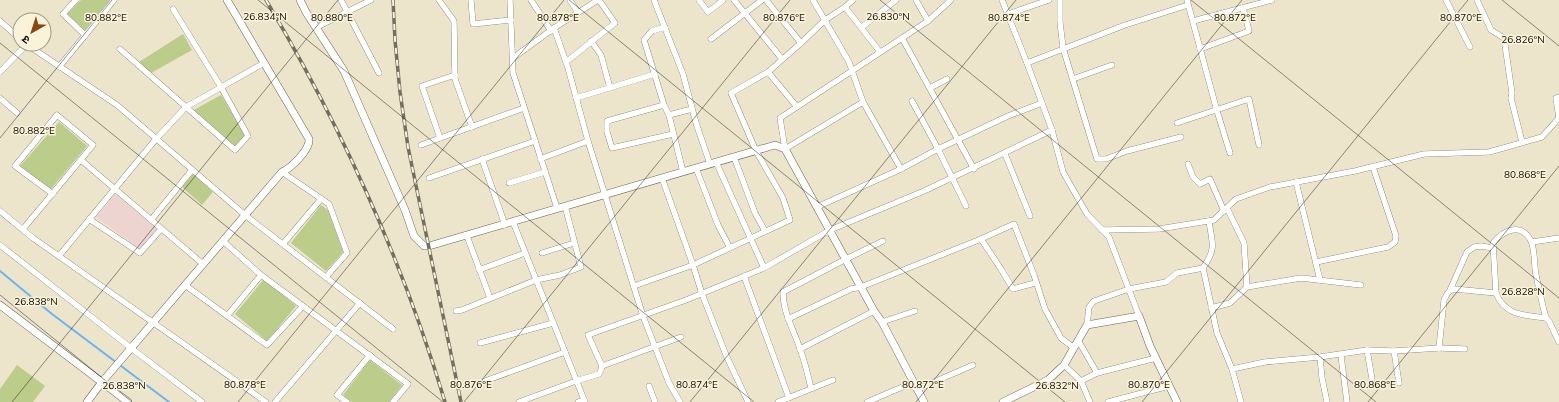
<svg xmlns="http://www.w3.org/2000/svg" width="1559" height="402" font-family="Mulish,'Noto Sans Devanagari',sans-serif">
<rect width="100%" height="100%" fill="#ece5cc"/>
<!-- education -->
<path fill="#eed4d0" d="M115,194L157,229L140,249L96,217Z"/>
<!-- green -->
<g fill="#bccc8b">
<path d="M81,0H110L85,30L67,14Z"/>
<path d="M183,34L192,50L151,73L139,62Z"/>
<path d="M221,95L246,136L235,146L194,110Z"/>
<path d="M59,122L87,146L51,189L20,166Z"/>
<path d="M193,174L213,192L202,205L182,187Z"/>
<path d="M321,205L329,211L343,252L326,271L291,243Z"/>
<path d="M264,279L296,306L267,341L235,314Z"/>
<path d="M370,360L402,385L389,402H352L343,395Z"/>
<path d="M17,365L45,386L33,402H0V389Z"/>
</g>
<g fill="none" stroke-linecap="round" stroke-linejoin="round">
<!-- stream -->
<path stroke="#6bb4ed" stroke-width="2" d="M0,271L52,314L169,402"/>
<!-- minor casing -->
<g stroke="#69634d" stroke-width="6">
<g id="minor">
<path d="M76,0L63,14L85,35"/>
<path d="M341,0L379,73"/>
<path d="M439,0L454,21L455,79L472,127"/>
<path d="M471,0L473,24L511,20"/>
<path d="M510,0L513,73L557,208"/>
<path d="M531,0L551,31"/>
<path d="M570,0L578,13"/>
<path d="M654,0L683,74L696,123L710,164"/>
<path d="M699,0L708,12L723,0"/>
<path d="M734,0L782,59"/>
<path d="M766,0L801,43"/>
<path d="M813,0L849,62L863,102L901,169"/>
<path d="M1002,0L1027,63"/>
<path d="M1060,0V22L1063,48L1097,159H1106L1127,151L1181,137"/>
<path d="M1187,0L1217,111L1230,153"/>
<path d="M1446,0L1470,47"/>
<path d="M1477,0L1491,30L1504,38L1512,93L1511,98L1522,142"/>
<path d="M845,7L880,52"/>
<path d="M1008,14L1049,0"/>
<path d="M0,21L20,39"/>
<path d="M928,21L951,0"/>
<path d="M1193,21L1272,0"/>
<path d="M317,27L371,0"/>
<path d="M665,27L652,31L644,40L664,105L669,115L683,172"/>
<path d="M862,27L896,0"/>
<path d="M554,28L598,0"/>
<path d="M902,38L974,169"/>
<path d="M711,39L762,0"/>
<path d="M591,41L601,55L610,88"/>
<path d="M26,44L117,105L245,215L393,329"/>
<path d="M120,49L235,150L248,136L221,87L173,9"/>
<path d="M1200,49L1249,31L1243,8"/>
<path d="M513,58L554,28L568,68L588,141L643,316L669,383L680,402"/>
<path d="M566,62L615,23L599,0"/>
<path d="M59,67L114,0"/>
<path d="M0,72L27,44"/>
<path d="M768,72L797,107"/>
<path d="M1073,79L1112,65"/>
<path d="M930,88L947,79"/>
<path d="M0,98L17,113"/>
<path d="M576,98L655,74"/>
<path d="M912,101L938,149L966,206"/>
<path d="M863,102L785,149L780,118L928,21L916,0"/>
<path d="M664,105L607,121V132L612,148L673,134"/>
<path d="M669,115L692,109"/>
<path d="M1177,123L1249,99L1259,145"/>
<path d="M1052,130L1063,172L1087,214L1109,237L1139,316"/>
<path d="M440,138L422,86L455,75"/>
<path d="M421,145L524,108"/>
<path d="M1005,154L1030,216"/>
<path d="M734,157L755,213L765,231"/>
<path d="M482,159L505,225"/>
<path d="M540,159L588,141"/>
<path d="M81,160L203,264"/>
<path d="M716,162L764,268"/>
<path d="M1188,164L1193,177L1200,184L1210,179L1224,211"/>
<path d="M696,168L718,225L730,248"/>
<path d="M282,172L329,204L347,253L326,277"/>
<path d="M429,178L535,141"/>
<path d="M662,178L693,265L702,294L726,355L748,402"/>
<path d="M1296,182L1320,280"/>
<path d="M509,183L545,172"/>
<path d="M817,207L901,169L938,149L1008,116L1042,103"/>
<path d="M1227,208L1244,243L1247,287"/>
<path d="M0,211L33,238L266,402"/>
<path d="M89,219L140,253L161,229"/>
<path d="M151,220L192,170"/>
<path d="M1209,221C1212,243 1217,248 1203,268L1217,333L1232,369L1241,402"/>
<path d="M513,222L585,402"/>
<path d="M23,229L93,145L57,115L15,166L53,194"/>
<path d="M1102,230L1159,229L1214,220L1236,199L1270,187L1355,171L1424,154L1489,152L1542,137L1559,118L1556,98L1559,97"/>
<path d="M467,236L490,298"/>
<path d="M981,239L1001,269L1013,289L1035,283"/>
<path d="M223,241L261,275L408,384L393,402"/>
<path d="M1532,242L1559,238"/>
<path d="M283,244L321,199"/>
<path d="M0,245L131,348L202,402"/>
<path d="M542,253L574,243"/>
<path d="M59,256L156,139L186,107L264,63"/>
<path d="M1316,262L1388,247L1395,242L1396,236L1373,167"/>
<path d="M479,270L525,253"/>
<path d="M744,276L789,398"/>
<path d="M185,285L267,345L303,306"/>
<path d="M634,286L693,265L790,220L783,198L756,151L731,93L768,72L801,43L825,20L845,7L853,0"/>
<path d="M1450,290L1467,252L1474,247L1481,246L1493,248"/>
<path d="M1496,293L1493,243C1504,230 1521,222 1531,241C1535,249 1534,266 1536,275C1539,289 1542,304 1546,318"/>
<path d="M1211,308L1230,303L1247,287L1301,278L1361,285"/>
<path d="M456,311L462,310L536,280L560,275L581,267L565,206"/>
<path d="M227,316L261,275"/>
<path d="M788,319L851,289L861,287L981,239L1014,224L1034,275L1045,309L1061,338L1074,348"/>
<path d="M882,322L915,311"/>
<path d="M1087,325L1089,307L1094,301L1129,289L1166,282L1177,273L1203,268"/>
<path d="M1078,340L1097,373"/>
<path d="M480,343L553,323"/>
<path d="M1439,348L1465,349"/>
<path d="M800,349L874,311"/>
<path d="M1367,350L1372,379"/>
<path d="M1394,351L1399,383"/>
<path d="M1341,356L1347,402"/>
<path d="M1320,357L1322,378L1327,402"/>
<path d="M1064,365L1081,381L1090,402"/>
<path d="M602,366L681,337"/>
<path d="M1232,369L1265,362L1320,357L1367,350L1394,351L1439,348L1444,300C1447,294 1448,291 1454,289L1496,293C1505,316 1524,315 1546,318L1549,321L1559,342"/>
<path d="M485,381L565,352"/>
<path d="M1081,381L1097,373L1156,358"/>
<path d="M649,386L655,402"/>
<path d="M811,388C808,375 805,362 800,349C794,330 783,313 783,292L846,259L883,241"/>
<path d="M275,402L360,303"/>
<path d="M347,402L337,395L370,355"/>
<path d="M519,402L576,381L599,374L601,370L602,366L588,335L686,300L764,268L830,230L924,191L1052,130L1027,63L1125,25L1188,5"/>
<path d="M578,402L584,400"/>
<path d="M778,402L833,380"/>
<path d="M867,402L907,385L918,389L973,365"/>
<path d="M1108,402L1169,386"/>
</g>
</g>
<!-- tertiary casing -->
<g stroke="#69634d" stroke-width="8">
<g id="tertiary">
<path d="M300,0L306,12L344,71L405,210L414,236L424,246H429L775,145L785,149L874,311L882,322L924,402"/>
<path d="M0,305L128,402"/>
<path d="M87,402L102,382L282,172C291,168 310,150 309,139L227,0"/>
<path d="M1003,402L1048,380L1064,365L1087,325L1139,316L1150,346L1177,402"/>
</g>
</g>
<!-- minor -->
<use href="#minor" stroke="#fff" stroke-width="5.5"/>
<!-- tertiary -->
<use href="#tertiary" stroke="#fff" stroke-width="7"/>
<!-- rail casing -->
<g stroke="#736e5e" stroke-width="3.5">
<g id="rail">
<path d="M266,0C341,126 403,262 445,402"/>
<path d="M393,0L395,40L400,92L408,147L461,402"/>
</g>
</g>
<!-- rail -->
<use href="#rail" stroke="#faf2d9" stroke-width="2" stroke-dasharray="6" stroke-linecap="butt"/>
</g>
<!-- ticks -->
<path fill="none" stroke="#110e06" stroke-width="1" stroke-opacity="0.45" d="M258,0L754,402M569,0L1065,402M880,0L1376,402M1191,0L1559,298M1502,0L1559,46M0,43L443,402M0,138L112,0M0,295L132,402M12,402L338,0M238,402L564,0M464,402L790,0M690,402L1016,0M916,402L1242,0M1142,402L1468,0M1368,402L1559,166"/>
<g font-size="10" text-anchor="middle" fill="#110e06" stroke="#faf2d9" stroke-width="3" stroke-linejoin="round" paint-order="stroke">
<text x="265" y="20">26.834°N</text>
<text x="888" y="20">26.830°N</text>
<text x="106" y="21">80.882°E</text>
<text x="332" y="21">80.880°E</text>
<text x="558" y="21">80.878°E</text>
<text x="784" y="21">80.876°E</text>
<text x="1009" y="21">80.874°E</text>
<text x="1235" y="21">80.872°E</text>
<text x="1461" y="21">80.870°E</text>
<text x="1523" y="43">26.826°N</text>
<text x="34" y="134">80.882°E</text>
<text x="1525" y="178">80.868°E</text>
<text x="1523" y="295">26.828°N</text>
<text x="36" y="305">26.838°N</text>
<text x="245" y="388">80.878°E</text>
<text x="471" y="388">80.876°E</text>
<text x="697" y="388">80.874°E</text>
<text x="923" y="388">80.872°E</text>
<text x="1149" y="388">80.870°E</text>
<text x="1375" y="388">80.868°E</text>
<text x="124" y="389">26.838°N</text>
<text x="1057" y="389">26.832°N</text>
</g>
<!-- north arrow -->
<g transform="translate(32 32) rotate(219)"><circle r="19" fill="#faf2d9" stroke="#9d9785"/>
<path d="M0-3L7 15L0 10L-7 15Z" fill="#894812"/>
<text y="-6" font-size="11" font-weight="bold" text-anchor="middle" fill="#110e06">उ</text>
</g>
</svg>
